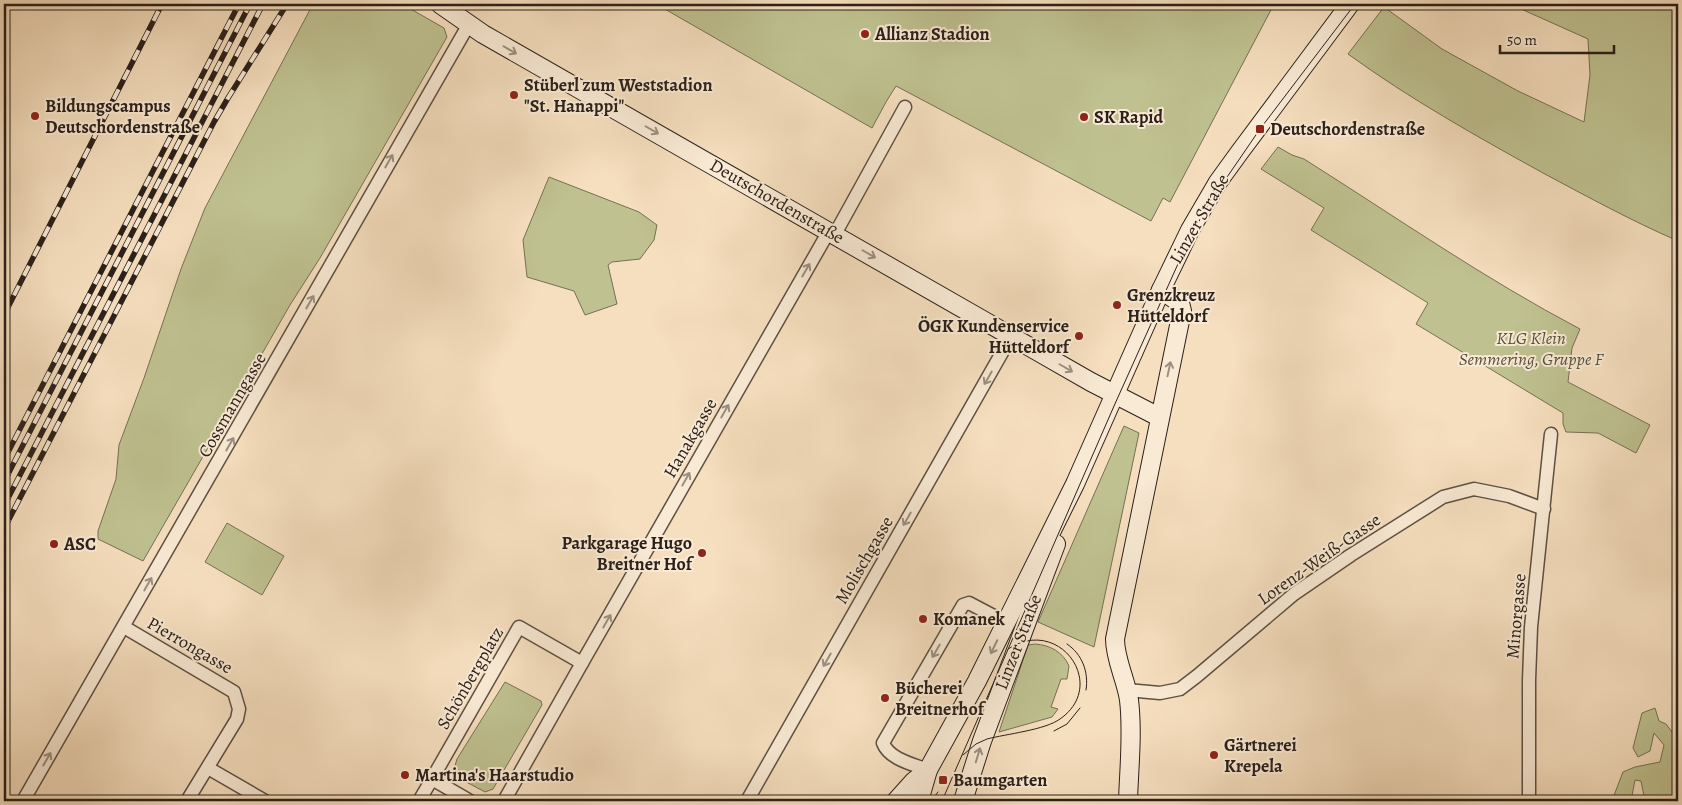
<svg xmlns="http://www.w3.org/2000/svg" width="1682" height="805" font-family="Alegreya,serif">
<rect width="100%" height="100%" fill="#f6dfbf"/>
<filter id="stains"><feTurbulence type="fractalNoise" baseFrequency=".004" numOctaves="4"/><feColorMatrix values="0 0 0 0 .2 0 0 0 0 .09 0 0 0 0 .02 0 0 0 .5 -.17"/></filter>
<radialGradient id="worn" r=".72"><stop offset=".6" stop-color="#630" stop-opacity="0"/><stop offset="1" stop-color="#630" stop-opacity=".3"/></radialGradient>
<!-- green -->
<g fill="#bfc190" stroke="#757055">
<path d="M313,4H402L444,28L447,37L320,258L290,305L143,561L98,539V531L116,479L119,445L144,378L181,269L205,208Z"/>
<path d="M656,4H1283L1280,8L1273,6L1170,202L1163,198L1151,221L896,86L886,102L872,128Z"/>
<path d="M1510,4H1678V241C1632,221 1588,197 1543,173C1476,136 1410,99 1348,54L1384,7L1442,49L1518,91L1584,122L1590,75L1588,39Z"/>
<path d="M1278,147L1292,155L1304,159C1396,217 1485,279 1580,329L1572,348L1568,382L1650,425L1636,453L1598,433L1566,432L1563,424V413L1416,324L1428,303L1311,230L1324,208L1261,169Z"/>
<path d="M549,177L639,212L657,225L654,240L640,259L612,262L608,265L617,304L585,315L574,291L527,277L523,240Z"/>
<path d="M1124,426L1139,433L1094,647L1038,622Z"/>
<path d="M227,523L284,556L262,595L205,562Z"/>
<path d="M1035,644C1050,645 1063,652 1069,666L1067,679H1061L1051,707L1058,709L1052,717L999,732L1028,645Z"/>
<path d="M505,682L541,701L542,705L493,789L485,792L457,777L454,769L457,759Z"/>
<path d="M1655,708L1659,721L1666,724L1678,740V801H1645L1641,781L1635,780L1631,801H1594V799L1613,798L1623,772L1635,767L1660,762L1664,745L1654,733L1650,751L1638,757L1633,748L1642,713Z"/>
</g>
<g fill="none" stroke-linecap="round" stroke-linejoin="round">
<!-- street casing -->
<g stroke="#5e5043" stroke-width="15">
<g id="street">
<path d="M835,234L905,107"/>
<path d="M124,627L234,692L239,709L237,719L187,801"/>
<path d="M582,663L829,231"/>
<path d="M1127,690L1160,693L1180,689L1197,676L1294,594L1351,555L1443,497L1474,489L1509,496L1544,509"/>
<path d="M208,768L265,801"/>
<path d="M928,770C912,764 889,759 883,743L963,605L969,603L1005,622"/>
<path d="M23,801L469,24"/>
<path d="M419,801L432,779"/>
<path d="M470,801L432,779L519,627L582,663L504,801"/>
<path d="M747,801L1012,335"/>
<path d="M1529,801V680L1531,627L1551,434"/>
</g>
</g>
<!-- secondary casing -->
<g stroke="#2b201a" stroke-width="20">
<g id="secondary">
<path d="M440,4L483,34L1091,382L1159,417"/>
<path d="M896,801L914,781L928,770L977,681L1075,484L1161,290L1190,230L1218,182L1239,153L1350,4"/>
<path d="M919,801L928,770"/>
<path d="M963,801L982,741L1056,544"/>
<path d="M1128,801C1129,768 1133,733 1129,700C1126,679 1115,660 1115,639L1182,311L1180,303L1161,290"/>
</g>
</g>
<!-- street -->
<use href="#street" stroke="#f9ead5" stroke-width="12"/>
<!-- secondary -->
<use href="#secondary" stroke="#f9ead5" stroke-width="18"/>
<!-- tram -->
<g stroke="#2b201a" stroke-width="1">
<path d="M1067,644C1082,654 1089,672 1086,690"/>
<path d="M1054,731L1067,724L1080,708"/>
<path d="M963,755L976,744L987,739C1006,734 1045,730 1060,719C1109,685 1059,615 1008,649"/>
<path d="M931,801L938,792"/>
<path d="M942,801L1114,406L1191,235L1210,202L1260,129L1355,4"/>
</g>
<!-- rail casing -->
<g stroke="#2b201a" stroke-width="5.5">
<g id="rail">
<path d="M4,315L162,4"/>
<path d="M4,460L239,4"/>
<path d="M4,482L250,4"/>
<path d="M4,506L263,4"/>
<path d="M4,529L214,122L228,98L287,4"/>
</g>
</g>
<!-- rail -->
<use href="#rail" stroke="#f9ead5" stroke-width="4" stroke-dasharray="11" stroke-linecap="butt"/>
</g>
<!-- one-way arrows -->
<defs><path id="oneway-shaft" d="M-6 0H5M1.5-3L5.5 0L1.5 3" fill="none" stroke-width="1.6" stroke-linecap="round" stroke-linejoin="round" transform="scale(1.25)"/></defs>
<g stroke="#9c8f81">
<use href="#oneway-shaft" transform="translate(510 50) rotate(30)"/>
<use href="#oneway-shaft" transform="translate(652 130) rotate(30)"/>
<use href="#oneway-shaft" transform="translate(389 161) rotate(-60)"/>
<use href="#oneway-shaft" transform="translate(869 254) rotate(30)"/>
<use href="#oneway-shaft" transform="translate(806 270) rotate(-60)"/>
<use href="#oneway-shaft" transform="translate(310 302) rotate(-60)"/>
<use href="#oneway-shaft" transform="translate(1066 368) rotate(30)"/>
<use href="#oneway-shaft" transform="translate(1169 369) rotate(-78)"/>
<use href="#oneway-shaft" transform="translate(988 378) rotate(120)"/>
<use href="#oneway-shaft" transform="translate(725 411) rotate(-60)"/>
<use href="#oneway-shaft" transform="translate(230 444) rotate(-60)"/>
<use href="#oneway-shaft" transform="translate(686 479) rotate(-61)"/>
<use href="#oneway-shaft" transform="translate(907 519) rotate(120)"/>
<use href="#oneway-shaft" transform="translate(148 584) rotate(-60)"/>
<use href="#oneway-shaft" transform="translate(607 621) rotate(-60)"/>
<use href="#oneway-shaft" transform="translate(994 647) rotate(116)"/>
<use href="#oneway-shaft" transform="translate(936 651) rotate(120)"/>
<use href="#oneway-shaft" transform="translate(827 660) rotate(120)"/>
<use href="#oneway-shaft" transform="translate(978 755) rotate(-73)"/>
<use href="#oneway-shaft" transform="translate(47 759) rotate(-60)"/>
</g>
<!-- markers -->
<g fill="#8f2418" stroke="#f9ead5" stroke-width="2">
<circle cx="865" cy="34" r="5"/>
<circle cx="514" cy="95" r="5"/>
<circle cx="35" cy="116" r="5"/>
<circle cx="1084" cy="117" r="5"/>
<rect x="1255" y="124" width="10" height="10" rx="2.5"/>
<circle cx="1117" cy="305" r="5"/>
<circle cx="1079" cy="336" r="5"/>
<circle cx="54" cy="544" r="5"/>
<circle cx="702" cy="553" r="5"/>
<circle cx="923" cy="619" r="5"/>
<circle cx="885" cy="698" r="5"/>
<circle cx="1214" cy="755" r="5"/>
<circle cx="405" cy="775" r="5"/>
<rect x="938" y="775" width="10" height="10" rx="2.5"/>
</g>
<g text-anchor="middle" dominant-baseline="central" stroke-width="4" stroke-linejoin="round" paint-order="stroke">
<!-- poi labels -->
<g font-size="18" font-weight="bold" fill="#2b201a" stroke="#f9ead5" text-anchor="start">
<text x="875" y="34">Allianz Stadion</text>
<text x="524" y="85">Stüberl zum Weststadion<tspan x="524" dy="21">"St. Hanappi"</tspan></text>
<text x="45" y="106">Bildungscampus<tspan x="45" dy="21">Deutschordenstraße</tspan></text>
<text x="1094" y="117">SK Rapid</text>
<text x="1270" y="129">Deutschordenstraße</text>
<text x="1127" y="295">Grenzkreuz<tspan x="1127" dy="21">Hütteldorf</tspan></text>
<text x="1069" y="326" text-anchor="end">ÖGK Kundenservice<tspan x="1069" dy="21">Hütteldorf</tspan></text>
<text x="692" y="543" text-anchor="end">Parkgarage Hugo<tspan x="692" dy="21">Breitner Hof</tspan></text>
<text x="64" y="544">ASC</text>
<text x="933" y="619">Komanek</text>
<text x="895" y="688">Bücherei<tspan x="895" dy="21">Breitnerhof</tspan></text>
<text x="1224" y="745">Gärtnerei<tspan x="1224" dy="21">Krepela</tspan></text>
<text x="415" y="775">Martina's Haarstudio</text>
<text x="953" y="780">Baumgarten</text>
</g>
<!-- street labels -->
<g font-size="18" fill="#2b201a" stroke="#f9ead5">
<text transform="translate(777 201) rotate(30)">Deutschordenstraße</text>
<text transform="translate(1199 219) rotate(-60)">Linzer Straße</text>
<text transform="translate(232 405) rotate(-60)">Cossmanngasse</text>
<text transform="translate(690 438) rotate(-60)">Hanakgasse</text>
<text transform="translate(1319 559) rotate(-35)">Lorenz-Weiß-Gasse</text>
<text transform="translate(864 560) rotate(-60)">Molischgasse</text>
<text transform="translate(1516 616) rotate(-85)">Minorgasse</text>
<text transform="translate(1018 642) rotate(-69)">Linzer Straße</text>
<text transform="translate(190 645) rotate(30)">Pierrongasse</text>
<text transform="translate(470 678) rotate(-60)">Schönbergplatz</text>
</g>
<!-- park labels -->
<g font-size="18" font-style="italic" fill="#57503d" stroke="#f9ead5">
<text x="1531" y="338">KLG Klein<tspan x="1531" dy="21">Semmering, Gruppe F</tspan></text>
</g>
</g>
<!-- margin -->
<rect width="1682" height="805" fill="none" stroke="#f6dfbf" stroke-width="20"/>
<rect x="5" y="5" width="1672" height="795" fill="none" stroke="#2b201a" stroke-width="2.5"/>
<rect x="10" y="10" width="1662" height="785" fill="none" stroke="#2b201a"/>
<!-- scale -->
<path d="M1500 45v8h114v-8" fill="none" stroke="#2b201a" stroke-width="2.5"/>
<text x="1507" y="45" font-size="15" fill="#2b201a" stroke="#f9ead5" stroke-width="4" paint-order="stroke">50 m</text>
<rect width="100%" height="100%" filter="url(#stains)"/>
<rect width="100%" height="100%" fill="url(#worn)"/>
</svg>
